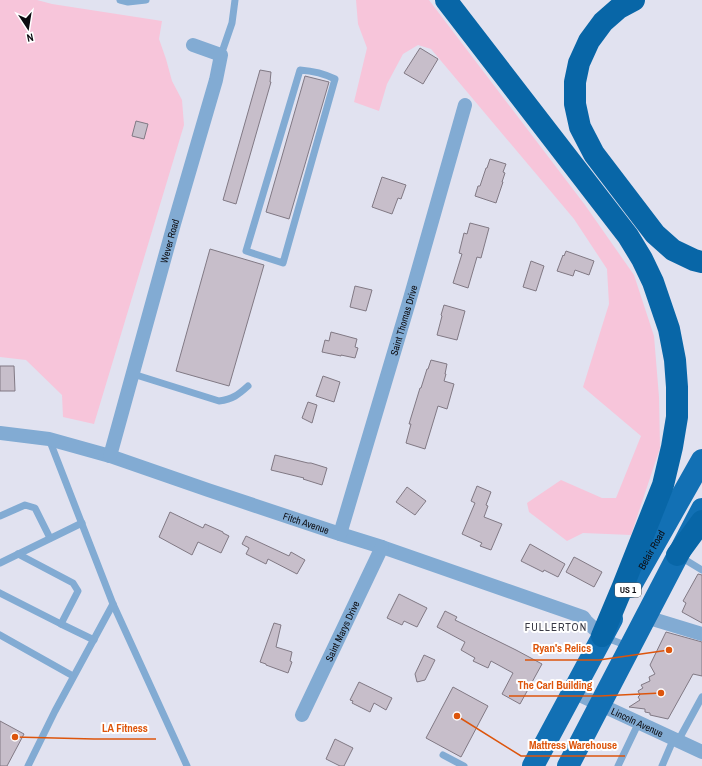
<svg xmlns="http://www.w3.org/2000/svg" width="702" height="766" font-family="'Archivo Narrow',sans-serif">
<rect width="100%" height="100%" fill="#e1e2f0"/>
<!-- green -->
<g fill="#f7c5da">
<path d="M0,0H37L52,4L162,21L159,39L166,59L172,81L182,100L184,125L94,424L63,417L62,395L26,360L0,357Z"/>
<path d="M356,0H429L585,205L634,275L654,336L659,397L660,448L631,535L583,533L567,541L529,512L527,503L561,480L602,498H616L641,436L583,387L609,304L607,269L574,219L431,49L418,45L403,54L387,84L379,111L354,102L367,48L358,24Z"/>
</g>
<!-- building -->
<g fill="#c7beca" stroke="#817984">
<path d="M420,48L438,59L423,84L404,73Z"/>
<path d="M260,70L271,72L270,82H271L236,204L223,200Z"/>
<path d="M305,76L329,82L289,219L266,212Z"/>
<path d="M136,121L148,124L144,139L132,136Z"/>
<path d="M490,159L506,164L503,172L505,173L502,182H503L496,203L475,196L478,186H480L486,168H487Z"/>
<path d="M382,177L406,185L401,199L398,198L392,214L372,207Z"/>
<path d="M470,223L489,228L481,258L477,257L468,288L453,283L462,254L459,253L464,233L467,234Z"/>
<path d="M210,249L264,265L229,386L176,371Z"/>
<path d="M566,251L594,261L589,275L575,270L573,276L557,271L563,255L564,256Z"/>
<path d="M531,261L544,266L536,291L523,287Z"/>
<path d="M355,286L372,290L366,311L350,307Z"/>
<path d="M444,305L465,311L457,340L437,335L442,316L441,315Z"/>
<path d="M331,332L357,339L355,347L358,348L355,358L341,355V356L322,352L325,340L329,341Z"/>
<path d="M431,360L447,364L445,374H446L444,381L454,384L447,409L438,406L425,449L406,443L411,424H409L420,388H421L427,369H428Z"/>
<path d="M0,366H14L15,391H0Z"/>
<path d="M323,376L340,382L334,402L316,396Z"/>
<path d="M308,402L317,405L312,423L302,418Z"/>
<path d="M275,455L308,463H311L327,468L322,485L303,479L304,478L271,470Z"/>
<path d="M477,486L491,492L486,505L488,506L484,517L502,524L491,550L480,546L482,543L462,534L475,503L471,501Z"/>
<path d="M407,487L426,501L415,515L396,502Z"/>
<path d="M170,512L203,528L205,524L223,532V533L229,536L221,553L198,542L192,555L159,537Z"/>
<path d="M246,536L289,556L291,552L305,560L297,574L268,559L266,564L246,554L249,548L242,544Z"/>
<path d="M530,544L565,564L558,577L544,570L543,572L521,561Z"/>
<path d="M574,557L578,559L602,572L594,587L566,572Z"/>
<path d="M698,574L702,575V623L682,612L686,603L683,601Z"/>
<path d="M399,594L427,608L417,627L404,621L402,625L387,618Z"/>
<path d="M445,611L457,617L455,620L516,650L542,664L520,704L502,694L513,673L491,661L488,668L473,661L475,658L461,650L465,642L437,627Z"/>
<path d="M274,623L281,625L276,647L292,652L290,661L292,662L288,673L266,665V664L260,662Z"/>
<path d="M666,632L702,642V676L693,674L668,719L650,715V713L645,712V709L629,707L640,700L638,697L640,695L638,691L643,688L641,685L650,681L649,677L655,674L650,665Z"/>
<path d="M424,655L435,660L425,680L417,682L415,674Z"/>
<path d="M359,682L392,698L386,710L374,703L370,712L352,703L353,701L350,700Z"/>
<path d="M453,687L488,706L461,757L426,738Z"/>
<path d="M0,721L24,734L7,766H0Z"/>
<path d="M335,739L353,748L344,766H340L326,759Z"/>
</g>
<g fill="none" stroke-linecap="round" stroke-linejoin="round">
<!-- service -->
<g stroke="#82abd3" stroke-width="7">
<path d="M120,0L128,2L146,0"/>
<path d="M221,55L232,23L235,0"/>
<path d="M300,70C314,71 323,73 335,79L283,263L246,251Z"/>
<path d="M133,374L219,401C233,399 238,395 248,386"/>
<path d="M49,439L113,604L187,766"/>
<path d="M0,516L25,505L35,508L50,538"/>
<path d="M679,556L702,570"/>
<path d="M0,563L82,523"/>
<path d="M0,593L61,624L78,591L73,583L18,554"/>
<path d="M61,624L94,640"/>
<path d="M0,635L73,676"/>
<path d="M604,637L628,646"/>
<path d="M678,741L702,697"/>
<path d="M443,755L464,766"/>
<path d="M28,766L55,711L113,604"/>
<path d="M618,766L639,722"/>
<path d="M662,766L674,738"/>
</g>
<!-- minor -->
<g stroke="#82abd3" stroke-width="14">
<path id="s1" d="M0,433L49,439L110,456L208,490L340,534L382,547L583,617L586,621L602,636"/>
<path id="s2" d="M110,456L174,224L216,80L221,55L193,45"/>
<path id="s3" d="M340,534L409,302L465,105"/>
<path d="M646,617L702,634"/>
<path id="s4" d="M573,692L702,752"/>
<path id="s5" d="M302,715L382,547"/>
</g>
<!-- trunk -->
<g stroke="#1270b4" stroke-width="22">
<path id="s6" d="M630,587L702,460"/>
<path d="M533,766L612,619"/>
<path d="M568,766L702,509"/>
</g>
<!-- motorway -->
<g stroke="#0866a7" stroke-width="22">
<path d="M446,0L628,236L642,259L653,282L669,329L675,360L677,387V417L672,447L663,485L623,586L602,636"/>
<path d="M634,0L619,8L603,22L589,41L579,63L575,82V104L580,127L594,154L655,234L673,250L694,260L702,262"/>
<path d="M677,555L702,521"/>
</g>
</g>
<g text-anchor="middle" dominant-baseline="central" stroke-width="4" stroke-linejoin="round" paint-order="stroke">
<!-- shield labels -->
<rect fill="#fff" stroke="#555558" stroke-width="1" x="615" y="583" width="26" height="14" rx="3"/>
<g font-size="9" font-weight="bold" fill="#0c0c11">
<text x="628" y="590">US 1</text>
</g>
<!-- street labels -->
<g font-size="10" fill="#0c0c11" stroke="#fff">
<text stroke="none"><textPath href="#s2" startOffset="223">Wever Road</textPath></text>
<text stroke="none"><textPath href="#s3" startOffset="223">Saint Thomas Drive</textPath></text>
<text stroke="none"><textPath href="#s1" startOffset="320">Fitch Avenue</textPath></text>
<text stroke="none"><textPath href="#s6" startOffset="43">Belair Road</textPath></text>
<text stroke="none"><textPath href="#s5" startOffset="93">Saint Marys Drive</textPath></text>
<text stroke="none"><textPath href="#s4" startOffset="71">Lincoln Avenue</textPath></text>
</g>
<!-- neighbourhood labels -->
<g font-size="11" letter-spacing="1" fill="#393a45" stroke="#fff">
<text x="556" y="627">FULLERTON</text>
</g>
</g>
<!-- callouts -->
<path fill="none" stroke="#dd550c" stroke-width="1.5" d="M669 650L599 660H525M661 693L600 696H509M15 737L94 739H156M457 716L521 756H625"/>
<g fill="#dd550c" stroke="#fff" stroke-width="1.5">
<circle cx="669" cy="650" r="4"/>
<circle cx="661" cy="693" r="4"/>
<circle cx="15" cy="737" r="4"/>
<circle cx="457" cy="716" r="4"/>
</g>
<g font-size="11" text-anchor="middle" font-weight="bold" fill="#dd550c" stroke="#fff" stroke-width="4" stroke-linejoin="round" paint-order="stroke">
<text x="562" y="652">Ryan's Relics</text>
<text x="555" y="689">The Carl Building</text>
<text x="125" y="732">LA Fitness</text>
<text x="573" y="749">Mattress Warehouse</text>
</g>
<!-- north arrow -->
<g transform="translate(28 28) rotate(168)" stroke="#ffffff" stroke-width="3" paint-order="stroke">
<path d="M0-3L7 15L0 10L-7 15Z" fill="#0c0c11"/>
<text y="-6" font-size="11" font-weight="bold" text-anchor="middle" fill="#0c0c11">N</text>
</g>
</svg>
